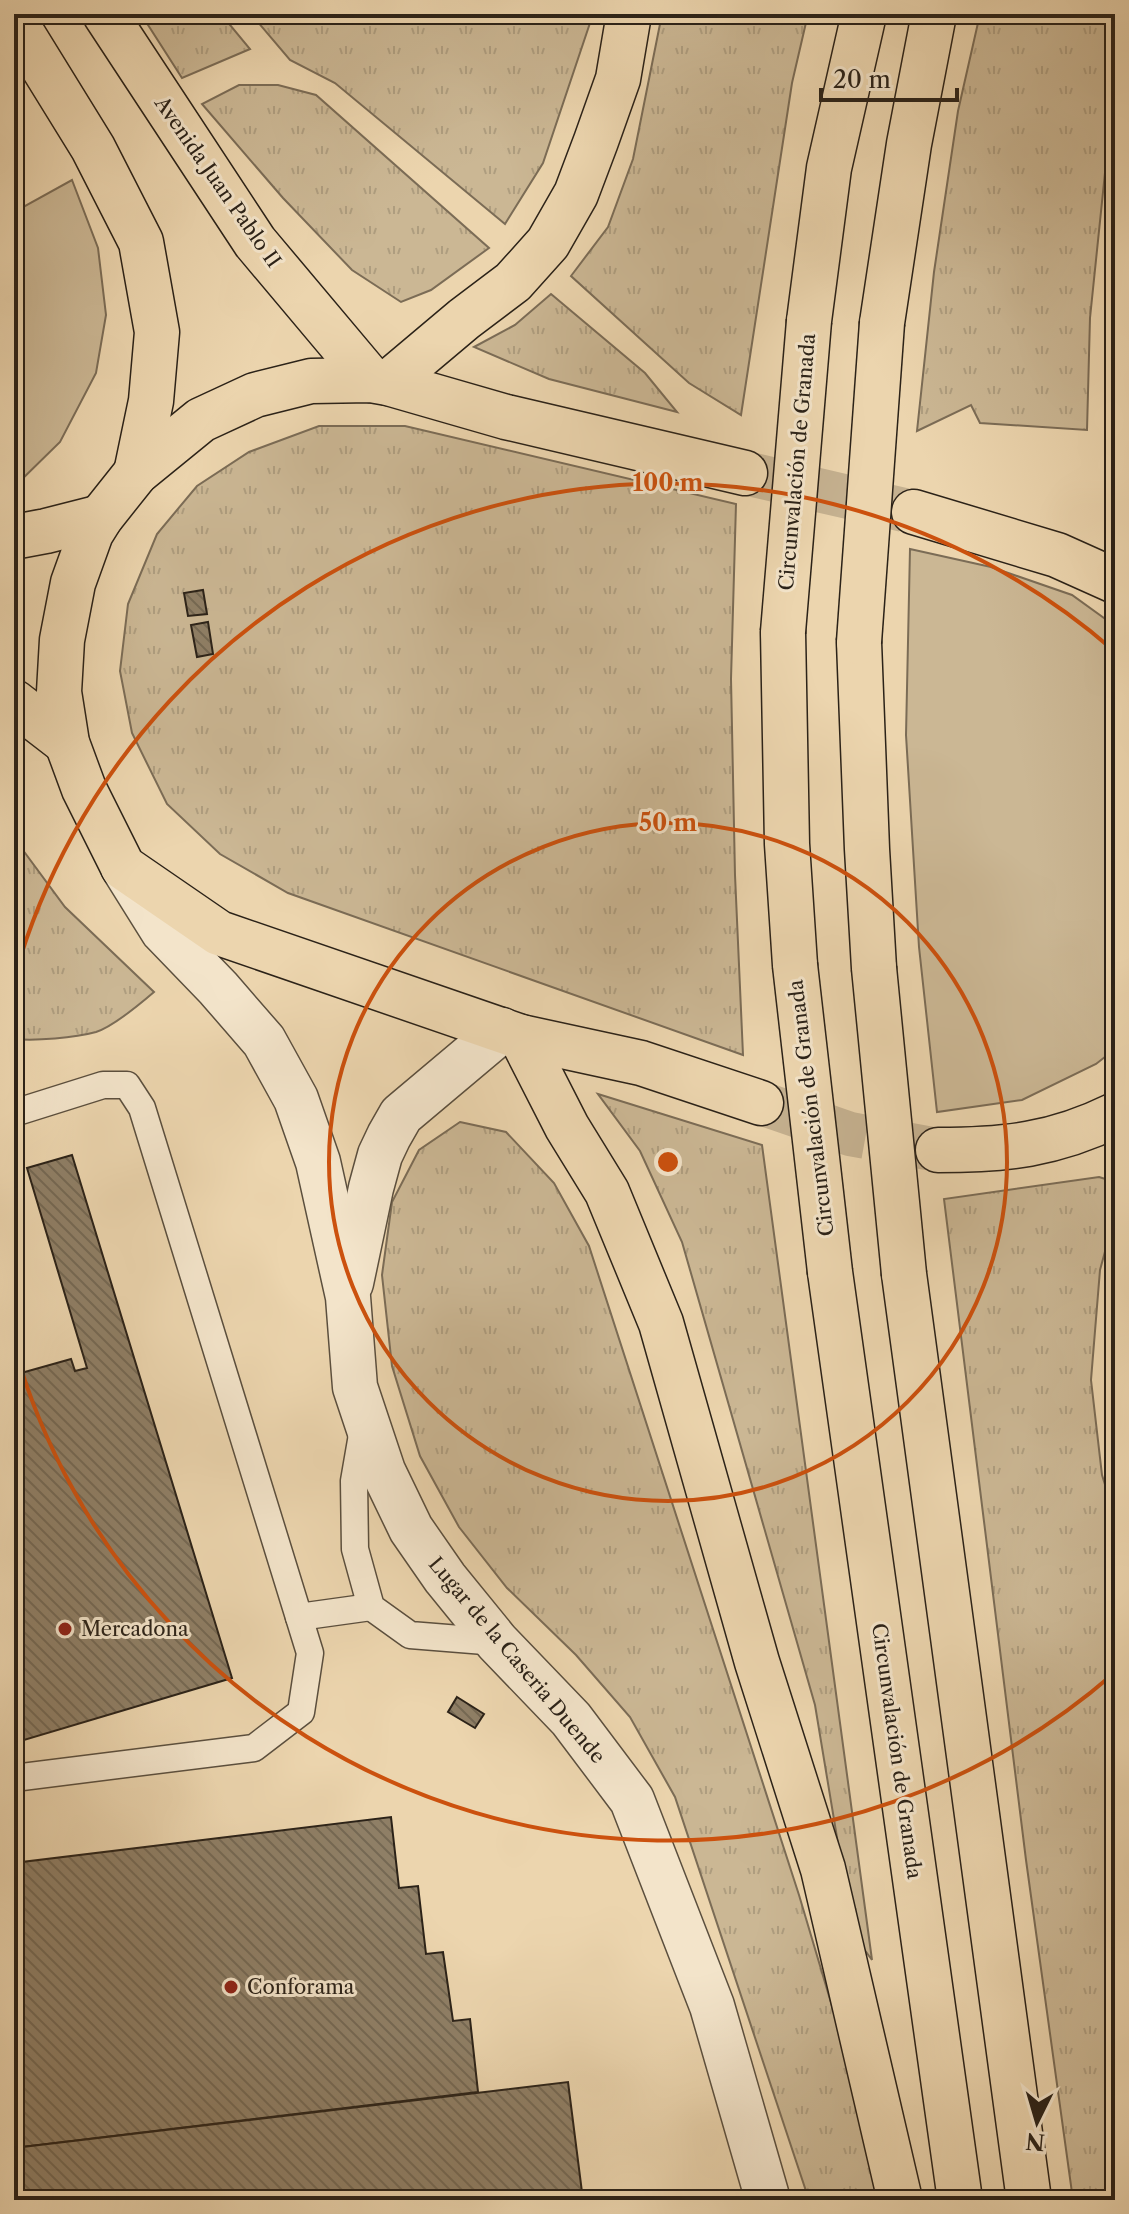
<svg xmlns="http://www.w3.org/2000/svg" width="1129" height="2214" font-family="'Libre Caslon Text',serif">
<defs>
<pattern id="grass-tufts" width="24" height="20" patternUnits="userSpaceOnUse" patternTransform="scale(2)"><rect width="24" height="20" fill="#cbb794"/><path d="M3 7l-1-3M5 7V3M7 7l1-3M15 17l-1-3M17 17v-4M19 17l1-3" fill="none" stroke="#ae9d7f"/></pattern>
<pattern id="building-back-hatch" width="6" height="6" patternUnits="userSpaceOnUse" patternTransform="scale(2)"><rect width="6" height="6" fill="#8f7f66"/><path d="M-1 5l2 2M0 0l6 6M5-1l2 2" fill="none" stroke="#756853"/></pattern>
</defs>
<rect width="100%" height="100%" fill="#ecd5ae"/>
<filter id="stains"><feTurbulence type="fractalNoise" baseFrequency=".0025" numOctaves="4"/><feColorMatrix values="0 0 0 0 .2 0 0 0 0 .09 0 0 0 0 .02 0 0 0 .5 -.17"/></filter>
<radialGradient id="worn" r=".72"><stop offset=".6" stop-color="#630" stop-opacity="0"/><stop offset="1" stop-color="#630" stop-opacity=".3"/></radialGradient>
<!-- grass -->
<g fill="url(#grass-tufts)" stroke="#7b6c56" stroke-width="2">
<path d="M141,14H221L250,49L182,78Z"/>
<path d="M251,14H593L543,163L505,224L335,83L290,60Z"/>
<path d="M662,14H808L792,83L741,415L689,383L571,276L608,227L633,159Z"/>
<path d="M980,14H1115V76L1090,318L1087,430L980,423L971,405L917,431L934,272L958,111Z"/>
<path d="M239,85H278L316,95L489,248L431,290L401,302L352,270L283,198L202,104Z"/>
<path d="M551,294L645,373L677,412L549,379L474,347L515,325Z"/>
<path d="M319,426H405L736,504L731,679L735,875L743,1055L288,893L220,854L167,804L132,733L120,671L128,604L157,534L197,486L249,452Z"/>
<path d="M14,838L65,907L154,992C140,1004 112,1027 96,1032C74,1038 36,1041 14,1039Z"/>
<path d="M598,1094L762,1145L872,1960L853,1934L815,1705L682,1242L640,1151Z"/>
<path d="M460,1122L506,1132L554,1183L589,1246L799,1895L851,2070L877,2200H809L675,1797L630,1717L576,1655L507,1588L459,1527L420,1456L392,1366L382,1275L392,1202L419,1150Z"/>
<path d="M1099,1177L1115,1182V1215L1100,1270L1091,1380L1102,1475L1115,1516V2200H1073L1026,1860L944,1199Z"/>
</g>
<!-- green -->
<g fill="#cbb794" stroke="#7b6c56" stroke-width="2">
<path d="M72,180L98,248L106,315L96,373L60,442L14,487V212Z"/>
<path d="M910,549L991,567L1072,595L1115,626V1049L1096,1064L1022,1100L937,1112L919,947L906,735Z"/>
</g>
<!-- building -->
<g fill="url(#building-back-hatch)" stroke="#2b2218" stroke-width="2">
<path d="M203,590L207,614L188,616L184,593Z"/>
<path d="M208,622L213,654L197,657L191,625Z"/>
<path d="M72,1155L232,1678L14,1743V1375L71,1359L75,1371L87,1368L27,1168Z"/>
<path d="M457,1697L484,1714L475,1728L448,1712Z"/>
<path d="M391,1817L399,1888L418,1886L426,1954L443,1952L453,2021L470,2019L478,2092L14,2148V1863Z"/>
<path d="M568,2082L583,2200H14V2148Z"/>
</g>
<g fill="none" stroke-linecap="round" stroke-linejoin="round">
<!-- primary-tunnel -->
<g stroke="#c5b190" stroke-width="44" stroke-dasharray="44 22" stroke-linecap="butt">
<path d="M745,473L904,510"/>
<path d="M761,1103L850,1134L938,1150"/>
</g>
<!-- lane casing -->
<g stroke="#5b4f3e" stroke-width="29">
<g id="lane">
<path d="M14,1113L103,1085H127L142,1108L310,1653L301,1712L254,1748L14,1778"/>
<path d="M363,1429L354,1481L355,1549L371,1607L410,1635L497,1642"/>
<path d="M299,1617L371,1607"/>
</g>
</g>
<!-- street casing -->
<g stroke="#5b4f3e" stroke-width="47">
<g id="street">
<path d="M123,867L163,931L218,988L264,1041L296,1099L318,1162L348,1297L355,1387L383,1471L411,1529L445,1578L497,1642L571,1719L632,1800L712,2006L768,2200"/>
<path d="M351,1283L371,1188L380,1155L389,1136L401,1115L502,1030"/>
</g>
</g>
<!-- primary casing -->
<g stroke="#2b2218" stroke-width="47">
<g id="primary">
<path d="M105,14L255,242L371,380"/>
<path d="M14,20L93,148L141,242L157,332L151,401L136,473"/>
<path d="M745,473L506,417L388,383L371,380L311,381L255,395L201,420L136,473L101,517L91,533L73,583L62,640L59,692L67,743L84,789L123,867L219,933L521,1037L641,1063L761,1103"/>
<path d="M914,512L1057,555L1115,581"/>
<path d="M14,537L46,531L101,517"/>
<path d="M14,702L67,743"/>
<path d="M938,1150C1005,1150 1054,1145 1115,1115"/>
</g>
</g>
<!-- highway casing -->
<g stroke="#2b2218" stroke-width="47">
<g id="highway">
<path d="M809,321L829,168L864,14"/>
<path d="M882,323L909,144L934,14"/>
<path d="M388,383L464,319L513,282L548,243L576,194L596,141L618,79L629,14"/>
<path d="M783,632L787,844L795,965"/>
<path d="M859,642L867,849L874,968"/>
<path d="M521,1037L567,1127L607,1192L661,1323L757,1662L823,1869L900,2200"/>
<path d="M830,1272L960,2200"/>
<path d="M904,1274L1029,2200"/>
</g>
</g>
<!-- lane -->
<use href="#lane" stroke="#f3e4ca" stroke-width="26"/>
<!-- street -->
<use href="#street" stroke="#f3e4ca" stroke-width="44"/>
<!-- primary -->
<use href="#primary" stroke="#ecd5ae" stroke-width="44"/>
<!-- highway -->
<use href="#highway" stroke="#ecd5ae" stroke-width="44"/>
<!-- highway-bridge casing -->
<g stroke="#2b2218" stroke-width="47" stroke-linecap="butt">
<g id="highway-bridge">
<path d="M783,632L809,321"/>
<path d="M859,642L882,323"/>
<path d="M795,965L830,1272"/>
<path d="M874,968L904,1274"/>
</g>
</g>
<!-- highway-bridge -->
<use href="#highway-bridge" stroke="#ecd5ae" stroke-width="44"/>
</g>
<!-- distance rings -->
<g fill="none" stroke="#cc510e" stroke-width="4">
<circle cx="668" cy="1162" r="339"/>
<path d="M1113 1674A679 679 0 0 1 15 1349M15 975A679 679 0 0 1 1113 650"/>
</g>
<!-- markers -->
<g fill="#8f2418" stroke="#f3e4ca" stroke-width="3">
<circle cx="65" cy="1629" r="8"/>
<circle cx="231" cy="1987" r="8"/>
</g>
<g text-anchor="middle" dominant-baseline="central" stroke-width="6" stroke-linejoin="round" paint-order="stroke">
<!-- street labels -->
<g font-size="20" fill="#2b2218" stroke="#f3e4ca">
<text transform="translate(218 182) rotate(55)">Avenida Juan Pablo II</text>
<text transform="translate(797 462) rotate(-85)">Circunvalación de Granada</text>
<text transform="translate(811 1108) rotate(-97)">Circunvalación de Granada</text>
<text transform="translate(517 1660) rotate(50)">Lugar de la Caseria Duende</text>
<text transform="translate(897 1751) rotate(82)">Circunvalación de Granada</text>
</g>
<!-- poi labels -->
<g font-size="20" fill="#2b2218" stroke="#f3e4ca" text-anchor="start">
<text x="81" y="1629">Mercadona</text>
<text x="247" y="1987">Conforama</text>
</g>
</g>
<circle cx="668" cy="1162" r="12" fill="#cc510e" stroke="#f3e4ca" stroke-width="4"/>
<g font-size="24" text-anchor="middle" font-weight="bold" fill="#cc510e" stroke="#f3e4ca" stroke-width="6" stroke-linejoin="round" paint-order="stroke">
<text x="668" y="491">100 m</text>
<text x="668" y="831">50 m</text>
</g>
<!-- margin -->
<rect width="1129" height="2214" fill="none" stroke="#ecd5ae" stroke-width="48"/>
<rect x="16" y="16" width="1097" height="2182" fill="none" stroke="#2b2218" stroke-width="4"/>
<rect x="24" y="24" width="1081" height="2166" fill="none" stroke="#2b2218" stroke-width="2"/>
<!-- north arrow -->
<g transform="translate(1037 2122) rotate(185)" stroke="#f3e4ca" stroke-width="6" paint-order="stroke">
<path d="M0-6L14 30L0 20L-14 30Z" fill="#2b2218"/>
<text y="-12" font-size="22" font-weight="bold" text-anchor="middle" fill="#2b2218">N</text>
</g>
<!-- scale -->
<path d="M821 88v12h136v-12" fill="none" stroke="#2b2218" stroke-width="4"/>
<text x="833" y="88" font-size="24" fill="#2b2218" stroke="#f3e4ca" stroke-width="6" paint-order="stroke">20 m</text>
<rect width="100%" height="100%" filter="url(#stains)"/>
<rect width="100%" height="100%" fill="url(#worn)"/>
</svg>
